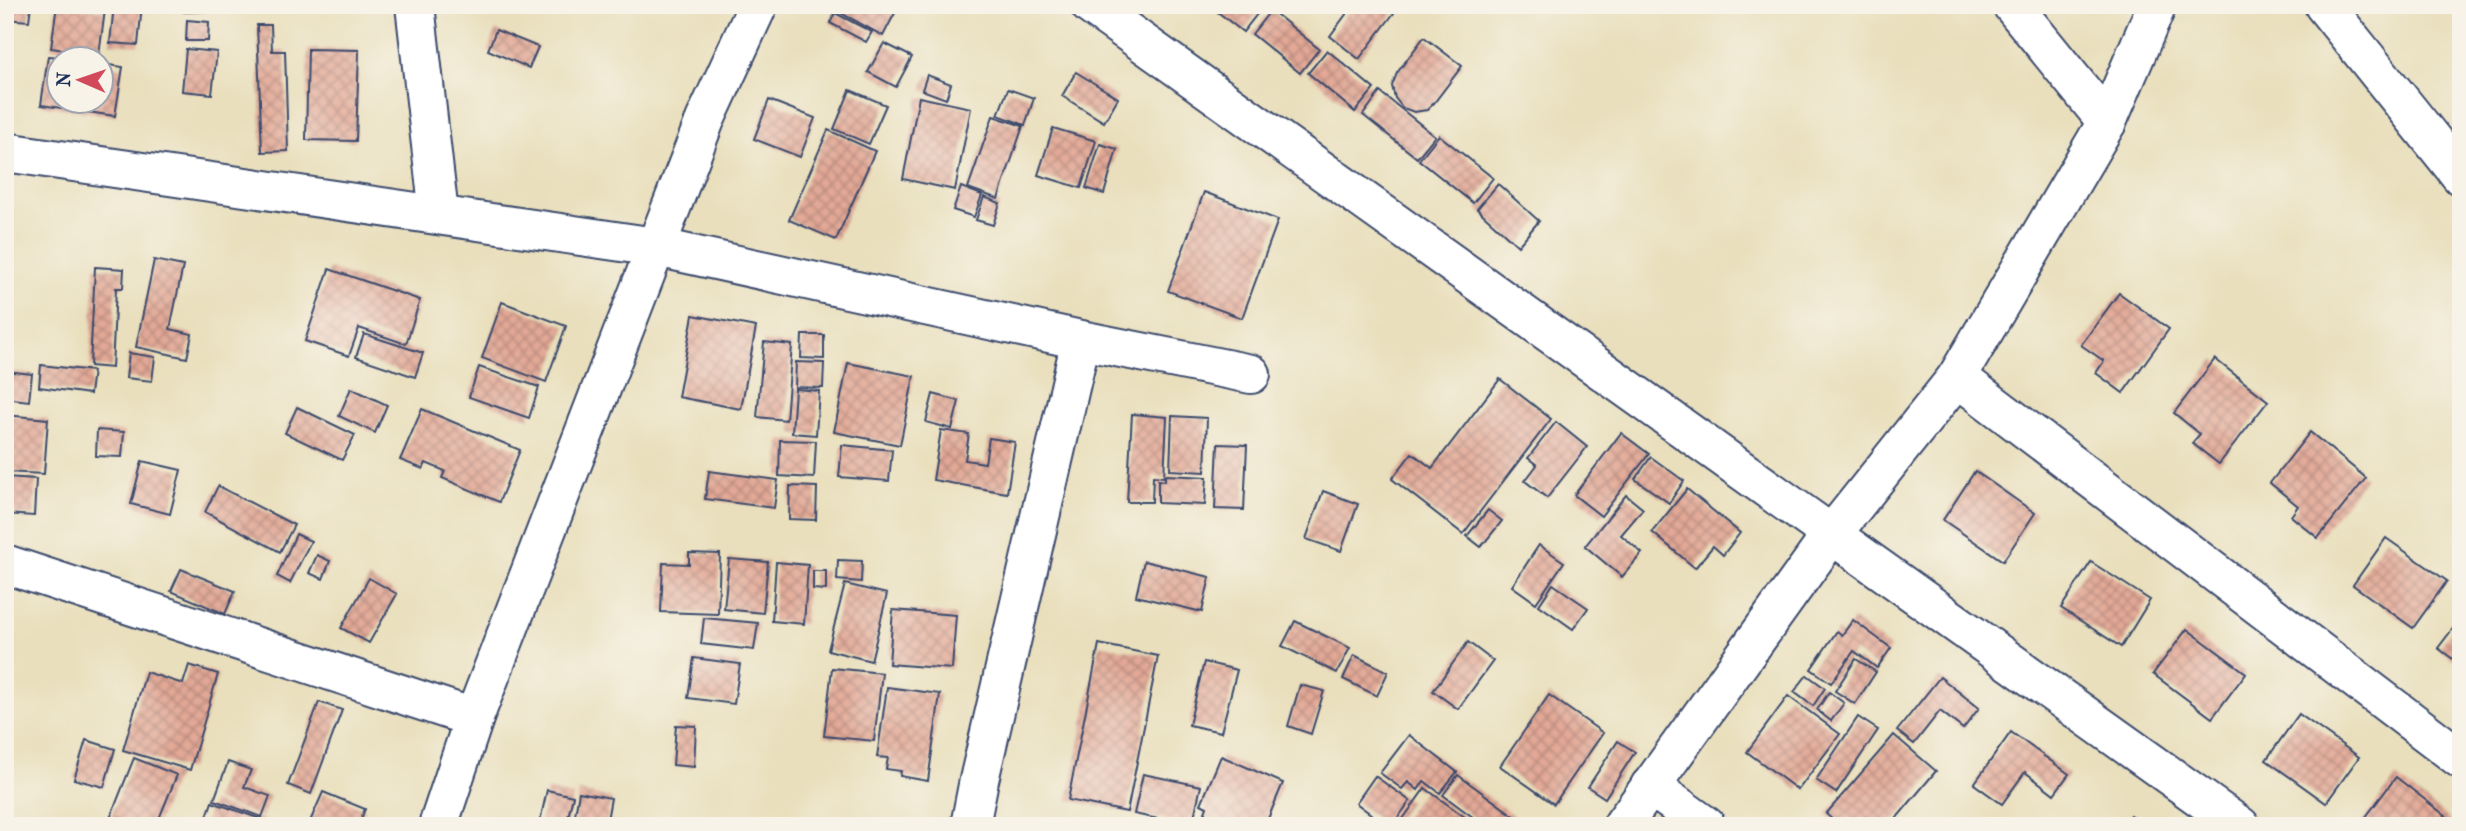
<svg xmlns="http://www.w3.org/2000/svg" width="2466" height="831" font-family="'IM FELL French Canon',serif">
<defs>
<pattern id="building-cross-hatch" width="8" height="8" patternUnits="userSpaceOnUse" patternTransform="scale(1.75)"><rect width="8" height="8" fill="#e3a996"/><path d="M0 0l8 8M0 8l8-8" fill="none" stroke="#b78a7e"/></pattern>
</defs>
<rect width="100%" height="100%" fill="#f7f3e8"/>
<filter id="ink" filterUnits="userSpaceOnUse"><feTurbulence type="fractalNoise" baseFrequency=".0143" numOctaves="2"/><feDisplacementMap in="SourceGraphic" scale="14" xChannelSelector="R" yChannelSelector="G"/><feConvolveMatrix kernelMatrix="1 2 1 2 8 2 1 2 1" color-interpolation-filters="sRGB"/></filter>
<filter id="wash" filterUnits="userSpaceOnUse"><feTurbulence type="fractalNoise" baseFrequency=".00686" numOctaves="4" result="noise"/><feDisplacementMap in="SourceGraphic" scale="28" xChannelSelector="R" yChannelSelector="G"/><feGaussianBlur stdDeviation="1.57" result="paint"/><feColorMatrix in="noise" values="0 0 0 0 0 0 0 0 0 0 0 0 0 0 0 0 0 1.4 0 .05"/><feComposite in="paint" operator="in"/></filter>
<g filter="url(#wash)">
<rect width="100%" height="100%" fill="#e9dfbc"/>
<g id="blocks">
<!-- building -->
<g fill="url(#building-cross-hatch)">
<path d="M5,5H31L29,21L5,19Z"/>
<path d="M57,5L105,10L99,55L51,48Z"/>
<path d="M114,5H142L138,45L110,43Z"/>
<path d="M183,5H207V11L184,12Z"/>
<path d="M842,5H886L896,11L883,36L839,12Z"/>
<path d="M1209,5H1264L1243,32Z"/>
<path d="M1353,5H1384L1394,13L1359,59L1330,36Z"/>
<path d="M1271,10L1319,49L1300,73L1252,34Z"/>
<path d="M835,13L872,32L866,42L830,23Z"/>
<path d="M187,20L209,22L208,41H186Z"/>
<path d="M257,25H271L272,51H285L288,151L262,152Z"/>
<path d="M496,30L538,47L529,68L488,50Z"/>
<path d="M1424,37L1462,66L1434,103L1427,110L1414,112L1403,108L1395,98L1392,86L1397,73Z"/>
<path d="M884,43L912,57L896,87L868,72Z"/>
<path d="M186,49L217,52L212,94L182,91Z"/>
<path d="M308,49L359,50L356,141L306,140Z"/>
<path d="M1327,50L1374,89L1355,112L1308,73Z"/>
<path d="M48,56L60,57V102H102V64L123,67L115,116L41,105Z"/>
<path d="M1076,72L1118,98L1104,122L1062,96Z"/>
<path d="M927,75L951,84L946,99L922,90Z"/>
<path d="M1008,89L1034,98L1025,125L998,115Z"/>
<path d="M850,90L886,105L869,144L834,129Z"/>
<path d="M1380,92L1435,136L1417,158L1363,115Z"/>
<path d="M919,97L971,108L955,190L903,179Z"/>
<path d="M769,100L815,118L800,157L754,139Z"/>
<path d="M993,116L1023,126L998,199L968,188Z"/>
<path d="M1053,128L1096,141L1081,188L1038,175Z"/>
<path d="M828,130L875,151L836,240L789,220Z"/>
<path d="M1439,135L1493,178L1473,203L1419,160Z"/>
<path d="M1100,144L1117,149L1104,194L1086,188Z"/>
<path d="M1498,184L1539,221L1518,246L1477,209Z"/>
<path d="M961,187L982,195L974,217L953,210Z"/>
<path d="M1204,192L1278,220L1242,318L1168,291Z"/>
<path d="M984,197L1000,203L993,225L976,220Z"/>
<path d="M154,260L183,266L170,329L192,334L187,358L136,347Z"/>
<path d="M95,267L124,269L123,288H116L112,368L90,366Z"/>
<path d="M329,269L420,300L406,344L359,328L349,356L305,341Z"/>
<path d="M2119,293L2169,329L2123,393L2096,373L2104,361L2081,345Z"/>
<path d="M502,302L566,326L546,382L482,358Z"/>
<path d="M693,315L756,327L741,409L678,397Z"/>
<path d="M364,334L423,353L415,377L356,357Z"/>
<path d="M802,335H824V359L801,358Z"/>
<path d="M764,342L792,345L786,420L757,417Z"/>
<path d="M129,353L155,357L152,381L126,378Z"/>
<path d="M2215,359L2268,401L2219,464L2192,443L2200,434L2174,413Z"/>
<path d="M796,362L824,363L823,388L795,387Z"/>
<path d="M848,363L914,376L900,445L834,432Z"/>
<path d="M41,365L93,371L90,394L39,387Z"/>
<path d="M479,367L539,387L529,418L469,397Z"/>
<path d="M5,371L32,374L29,401L5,398Z"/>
<path d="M1500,379L1551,419L1463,534L1392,479L1412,453L1432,468Z"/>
<path d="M351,388L387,405L375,433L339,416Z"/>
<path d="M795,389L819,391L816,435L792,433Z"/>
<path d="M933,394L959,401L952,429L926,422Z"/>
<path d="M297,407L355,435L342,460L285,433Z"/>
<path d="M422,409L520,450L499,502L442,478L445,471L426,463L423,469L400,460Z"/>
<path d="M1132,414L1167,417L1164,477L1153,476L1152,502H1127Z"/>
<path d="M5,415L48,419L44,474L5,472Z"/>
<path d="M1172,416L1207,418L1205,472L1170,470Z"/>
<path d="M1556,422L1587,447L1547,498L1525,481L1537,465L1528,458Z"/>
<path d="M97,430L124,432L122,457L96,456Z"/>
<path d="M941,430L969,434L965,460L985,463L989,438L1015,442L1007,493L933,480Z"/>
<path d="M2310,432L2366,478L2318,538L2291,516L2298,506L2270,483Z"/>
<path d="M1621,433L1649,454L1601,516L1574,495Z"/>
<path d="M780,440L816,441L814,478L779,476Z"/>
<path d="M1218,444L1247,445L1244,510L1215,509Z"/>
<path d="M842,445L892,450L889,481L839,477Z"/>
<path d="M1651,457L1684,481L1669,503L1635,479Z"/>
<path d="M142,461L181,470L170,514L131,504Z"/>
<path d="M709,471L778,480L774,508L705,499Z"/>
<path d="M1975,471L2035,513L2003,561L1943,520Z"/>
<path d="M1165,475L1207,477L1205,505L1158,503V480L1165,481Z"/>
<path d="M5,477L36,479L34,516L5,514Z"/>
<path d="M218,486L294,525L280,552L205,512Z"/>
<path d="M790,486L817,487L816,520L789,519Z"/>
<path d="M1687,489L1740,533L1723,555L1713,546L1695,568L1652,532Z"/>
<path d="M1323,491L1358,504L1341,551L1306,539Z"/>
<path d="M1626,495L1643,509L1621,535L1642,553L1622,577L1585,546Z"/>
<path d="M1488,510L1502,521L1481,547L1467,536Z"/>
<path d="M296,534L311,541L290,583L277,576Z"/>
<path d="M2386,538L2447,581L2413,628L2353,585Z"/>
<path d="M1539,545L1564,562L1536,603L1512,586Z"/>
<path d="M689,553L720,554L718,614L661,612L663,563L689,564Z"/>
<path d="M317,555L330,561L323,579L309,573Z"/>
<path d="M729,559L768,562L763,613L724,609Z"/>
<path d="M838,560L862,561L861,582L837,580Z"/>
<path d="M1144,561L1210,577L1202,612L1136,596Z"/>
<path d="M776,562L808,565L804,624L772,621Z"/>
<path d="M2091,562L2150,600L2121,647L2061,608Z"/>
<path d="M181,569L235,591L225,614L171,591Z"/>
<path d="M813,571H826V590L813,589Z"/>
<path d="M369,578L397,594L369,643L341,628Z"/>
<path d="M845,584L887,594L871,661L828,650Z"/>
<path d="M1553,584L1588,608L1573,629L1539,605Z"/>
<path d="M893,610L956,615L952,669L889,664Z"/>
<path d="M704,618L758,623L754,650L701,644Z"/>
<path d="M2461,618V665L2438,648Z"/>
<path d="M1853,620L1891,648L1877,668L1854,651L1831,683L1811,669L1837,631L1842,635Z"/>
<path d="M1295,621L1350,648L1337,673L1282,646Z"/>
<path d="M2187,629L2246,673L2212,718L2153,674Z"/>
<path d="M1468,642L1493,661L1458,709L1433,691Z"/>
<path d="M1099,644L1158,656L1127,812L1068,800Z"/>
<path d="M1354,655L1388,672L1377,696L1343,679Z"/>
<path d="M694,658L740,664L734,704L688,698Z"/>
<path d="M1856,659L1876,672L1855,704L1835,691Z"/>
<path d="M1204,662L1237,670L1221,732L1189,725Z"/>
<path d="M189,665L218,674L190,770L123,750L146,672L183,684Z"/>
<path d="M832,668L882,673L874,741L824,736Z"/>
<path d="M1807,675L1825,688L1813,706L1794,692Z"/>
<path d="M1940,677L1979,708L1963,729L1940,711L1914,744L1897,731Z"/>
<path d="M1300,685L1324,691L1311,734L1288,726Z"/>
<path d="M887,687L940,694L928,781L900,776L901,771L886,769L888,758L877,757Z"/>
<path d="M1829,692L1844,703L1831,721L1817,710Z"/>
<path d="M1549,695L1603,733L1554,804L1500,766Z"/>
<path d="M1788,696L1840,734L1798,790L1747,752Z"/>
<path d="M319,702L342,710L311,794L288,785Z"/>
<path d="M2299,714L2359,757L2326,803L2266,760Z"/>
<path d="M1858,717L1878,730L1836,793L1816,780Z"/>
<path d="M676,725L696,726L694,767L673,765Z"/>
<path d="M2011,732L2069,774L2054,794L2025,772L2002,804L1974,784Z"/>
<path d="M1409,735L1457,772L1440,793L1424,781L1418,790L1408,782L1402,789L1380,773Z"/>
<path d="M1894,735L1936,771L1890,826H1840L1826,814Z"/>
<path d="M86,740L115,749L104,787L74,779Z"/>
<path d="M1618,741L1635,752L1605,798L1588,787Z"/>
<path d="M1221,756L1283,783L1265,826H1200L1207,807L1201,804Z"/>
<path d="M134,758L177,775L156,826H107Z"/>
<path d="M228,762L251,770L244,787L270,796L262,817L214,800Z"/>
<path d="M1143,774L1201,786L1192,826L1134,814Z"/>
<path d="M1458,775L1528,826H1485L1443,795Z"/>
<path d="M1375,776L1410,801L1392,826H1387L1356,803Z"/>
<path d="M2396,777L2456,824L2455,826H2359Z"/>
<path d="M1425,788L1477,826H1398Z"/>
<path d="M547,790L573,796L566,826H539Z"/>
<path d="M323,792L365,809L358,826H308Z"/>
<path d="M579,792L611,798L606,826H573Z"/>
<path d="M212,802L278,825V826L204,825Z"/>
<path d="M2130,815L2143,826H2122Z"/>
<path d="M610,821L630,824V826H609Z"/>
</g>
</g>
</g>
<g filter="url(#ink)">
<use href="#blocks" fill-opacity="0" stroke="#3a496c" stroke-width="2"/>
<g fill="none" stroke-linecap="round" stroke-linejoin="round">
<!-- minor casing -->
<g stroke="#3a496c" stroke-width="42">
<g id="minor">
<path d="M415,5L439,215"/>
<path d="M1090,5L2240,826"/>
<path d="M2012,5L2107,122"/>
<path d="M5,152L656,247L1081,340L1251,374"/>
<path d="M1957,377L2107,122L2157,5"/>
<path d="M5,564L474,718"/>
<path d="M1650,786L1706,826"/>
<path d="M438,826L474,718L705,120L758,5"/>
<path d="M970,826L979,780L1081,340"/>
<path d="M1622,826L1832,534L1957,377L2461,759"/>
</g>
</g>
<!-- major casing -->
<g stroke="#3a496c" stroke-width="42">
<path id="major" d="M2324,5L2461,176"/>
</g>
<!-- minor -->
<use href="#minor" stroke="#fff" stroke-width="38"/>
<!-- major -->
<use href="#major" stroke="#fff" stroke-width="38"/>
</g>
</g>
<!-- margin -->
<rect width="2466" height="831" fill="none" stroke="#f7f3e8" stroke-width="28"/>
<!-- north arrow -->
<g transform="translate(80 80) rotate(272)"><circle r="33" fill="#f7f3e8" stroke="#9fa5b1" stroke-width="2"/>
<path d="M0-5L12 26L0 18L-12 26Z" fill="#d1495b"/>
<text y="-10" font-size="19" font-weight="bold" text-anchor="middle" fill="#1b2f5e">N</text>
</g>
</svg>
